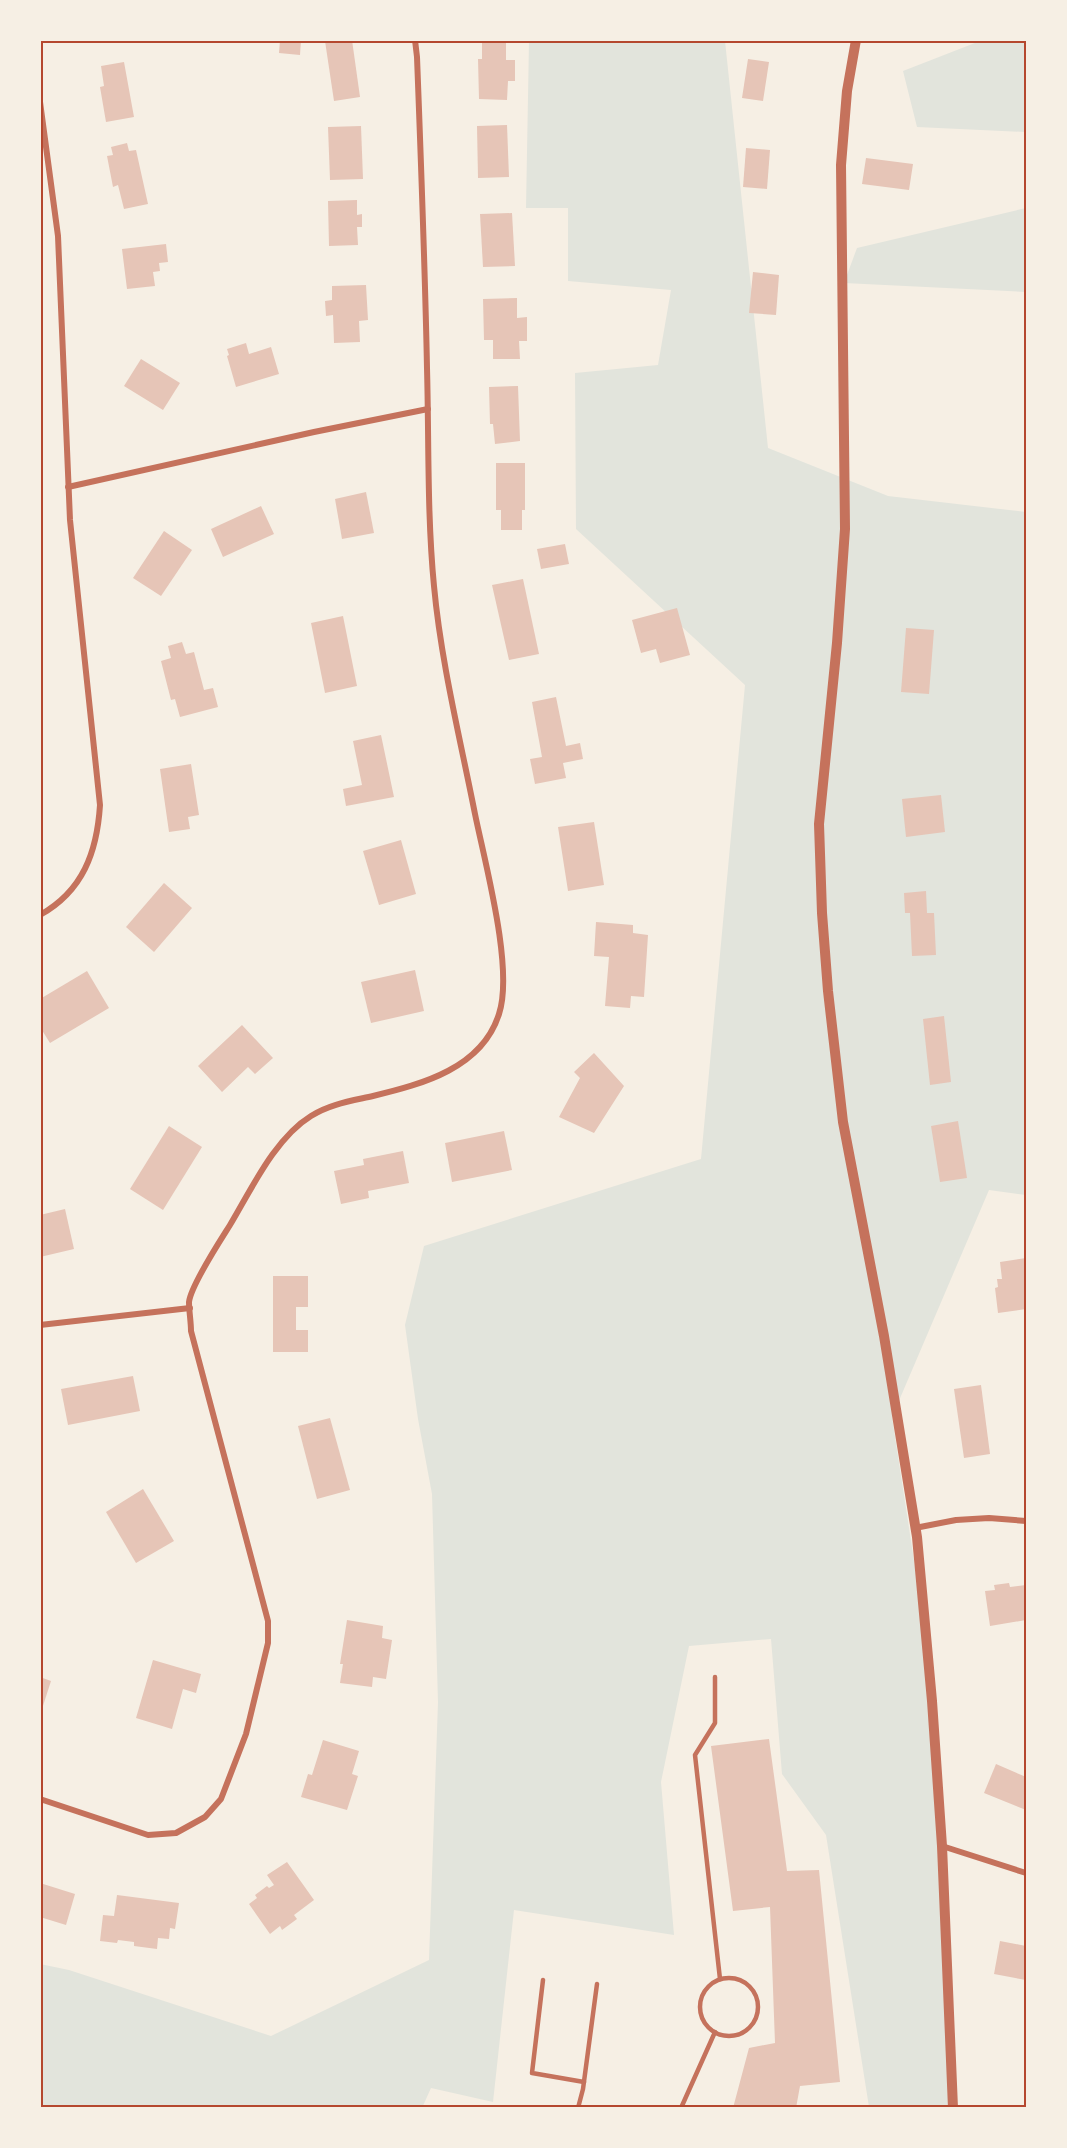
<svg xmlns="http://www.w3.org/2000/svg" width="1067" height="2148" font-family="Literata,serif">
<rect width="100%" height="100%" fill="#f6efe4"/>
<!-- green -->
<g fill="#e2e4dc">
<path d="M529,41H725L768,448L888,496L1026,512V1195L989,1190L892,1417L934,1691L955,2107H869L826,1835L782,1774L771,1639L689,1646L661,1782L674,1935L514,1910L493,2102L431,2088L422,2108L41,2107L40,1964L69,1970L271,2036L429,1960L438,1702L432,1494L418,1419L405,1325L424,1246L701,1159L745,685L576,529L575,373L658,365L671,290L568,281V208H526Z"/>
<path d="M980,41H1026V132L917,127L903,71Z"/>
<path d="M1026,208V292L844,283L857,248Z"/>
</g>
<!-- building -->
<g fill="#e6c5b7">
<path d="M280,40H301L300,55L279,53Z"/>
<path d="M352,40L360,97L334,101L325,41Z"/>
<path d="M482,42H506V60H515V81H508L507,100L479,99L478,59H482Z"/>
<path d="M748,59L769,62L763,101L742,98Z"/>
<path d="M124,62L134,117L106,122L100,87L104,86L101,66Z"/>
<path d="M507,125L509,177L478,178L477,126Z"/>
<path d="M361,126L363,179L330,180L328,127Z"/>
<path d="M127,143L129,151L136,150L148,204L124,209L118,185L113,187L107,156L113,155L111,147Z"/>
<path d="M746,148L770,150L767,189L743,187Z"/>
<path d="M866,158L913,164L909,190L862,184Z"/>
<path d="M357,200V215L362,214V227H357L358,245L329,246L328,201Z"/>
<path d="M512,213L515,266L483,267L480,214Z"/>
<path d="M166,244L168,262L159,263L160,271L153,272L155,286L127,289L122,249Z"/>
<path d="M753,272L779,275L776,315L749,313Z"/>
<path d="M366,285L368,320L359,321L360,342L334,343L333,315L326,316L325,301L332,300V286Z"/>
<path d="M517,298V318L527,317V341H519L520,359H493V340H484L483,299Z"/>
<path d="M246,343L249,354L271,347L279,374L236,387L227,356L229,355L227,349Z"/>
<path d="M141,359L180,383L163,410L124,386Z"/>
<path d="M518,386L520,441L495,444L493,424H490L489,387Z"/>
<path d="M496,463H525V510H522V530H501V510H496Z"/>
<path d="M366,492L374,533L342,539L335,499Z"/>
<path d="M261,506L274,534L223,557L211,529Z"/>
<path d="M164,531L192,550L161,596L133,578Z"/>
<path d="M565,544L569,564L541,569L537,549Z"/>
<path d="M523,579L539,654L509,660L492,585Z"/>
<path d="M677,608L690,655L660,663L656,649L641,653L632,620Z"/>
<path d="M343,616L357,686L325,693L311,623Z"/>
<path d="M906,628L934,630L929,694L901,692Z"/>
<path d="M182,642L186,654L194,652L204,690L213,688L218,707L180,717L175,699L171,700L161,661L171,658L168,646Z"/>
<path d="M556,697L566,746L580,743L583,759L563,763L566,778L535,784L530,759L542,757L532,702Z"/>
<path d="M381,735L394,797L346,806L343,789L362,785L353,741Z"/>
<path d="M191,764L199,815L188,817L190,829L169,832L160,769Z"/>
<path d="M941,795L945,832L906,837L902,799Z"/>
<path d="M594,822L604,885L568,891L558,827Z"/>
<path d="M401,840L416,894L379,905L363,851Z"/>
<path d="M164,883L192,908L154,952L126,927Z"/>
<path d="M926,891L927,913H934L936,955L912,956L910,913H905L904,893Z"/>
<path d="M596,922L633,925V933L648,935L644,997L631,996L630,1008L605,1006L609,957L594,956Z"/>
<path d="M415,970L424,1011L371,1023L361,982Z"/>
<path d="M87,971L109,1008L50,1043L40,1027V999Z"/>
<path d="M944,1016L951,1082L930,1085L923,1019Z"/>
<path d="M242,1025L273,1058L255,1074L248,1067L222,1092L198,1066Z"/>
<path d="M594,1053L624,1086L594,1133L559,1117L580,1078L574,1072Z"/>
<path d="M958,1121L967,1178L940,1182L931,1126Z"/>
<path d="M169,1126L202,1147L163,1210L130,1189Z"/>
<path d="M504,1131L512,1170L452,1182L445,1143Z"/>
<path d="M403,1151L409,1183L368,1191L369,1198L341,1204L334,1171L364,1165L363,1159Z"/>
<path d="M65,1209L74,1249L40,1257V1215Z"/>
<path d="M1026,1258V1309L998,1313L995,1288L998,1287L997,1279H1002L1000,1262Z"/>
<path d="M273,1276H308V1307H296V1330H308V1352H273Z"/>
<path d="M133,1376L140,1411L68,1425L61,1389Z"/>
<path d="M981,1385L990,1454L964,1458L954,1389Z"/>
<path d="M330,1418L350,1490L317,1499L298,1426Z"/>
<path d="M143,1489L174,1541L136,1563L106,1512Z"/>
<path d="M1009,1583L1010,1587L1026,1585V1608H1024L1026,1620L990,1626L985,1591L995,1590L994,1585Z"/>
<path d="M347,1620L383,1626L382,1638L392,1640L386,1679L373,1677L372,1687L340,1683L343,1664H340Z"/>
<path d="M153,1660L201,1674L196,1693L183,1689L172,1729L136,1718Z"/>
<path d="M40,1677L51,1681L41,1712H40Z"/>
<path d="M769,1739L787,1871L819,1870L840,2082L800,2086L796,2108H733L749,2048L775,2043L770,1907L733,1911L711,1746Z"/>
<path d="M323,1740L359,1751L352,1774L358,1776L347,1810L301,1797L308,1774L312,1775Z"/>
<path d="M996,1764L1026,1777V1810L984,1793Z"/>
<path d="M287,1862L314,1900L294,1915L297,1919L282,1930L280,1926L270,1934L249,1904L257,1898L255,1895L267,1886L269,1888L274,1885L267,1875Z"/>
<path d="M40,1883L75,1894L66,1925L40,1917Z"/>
<path d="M117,1895L179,1903L175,1929L170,1928L169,1939L158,1938L157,1949L134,1946V1942L118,1940L117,1943L100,1941L103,1915L114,1916Z"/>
<path d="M1000,1941L1026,1946V1980L994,1974Z"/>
</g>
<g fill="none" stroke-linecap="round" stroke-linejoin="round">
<!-- service -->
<g stroke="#c5725c" stroke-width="4.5">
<path d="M715,1677V1723L695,1755L720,1979"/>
<circle cx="729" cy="2007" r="29"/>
<path d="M543,1980L532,2073L584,2082"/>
<path d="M578,2108L583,2089L597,1984"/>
<path d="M681,2108L715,2032"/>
</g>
<!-- minor -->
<g stroke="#c5725c" stroke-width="6">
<path d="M40,102L58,236L70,520L100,805C97,852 83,891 40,915"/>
<path d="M68,487L314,432L428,409"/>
<path d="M40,1325L190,1308"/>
<path d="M915,1528L956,1520L989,1518L1026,1521"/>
<path d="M40,1799L148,1835L176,1833L205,1817L221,1799L246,1734L268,1643V1621L191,1331C191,1322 189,1311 189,1302C191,1285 220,1241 230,1225C251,1190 275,1138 311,1116C330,1104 351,1101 373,1096C423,1084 482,1068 499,1014C514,969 485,863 475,814C460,738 441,662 434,586C427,514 429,441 427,368C425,265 421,161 417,57L415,40"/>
<path d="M942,1846L1026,1873"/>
</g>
<!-- tertiary -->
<path stroke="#c5725c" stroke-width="10" d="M856,40L847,91L841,165L845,529L837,643L819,824L822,913L828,991L843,1122L884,1336L917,1537L932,1701L942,1846L953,2108"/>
</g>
<!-- border -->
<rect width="1067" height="2148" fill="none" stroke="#f6efe4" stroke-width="84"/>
<rect x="42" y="42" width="983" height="2064" fill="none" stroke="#b5482f" stroke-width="2"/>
</svg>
